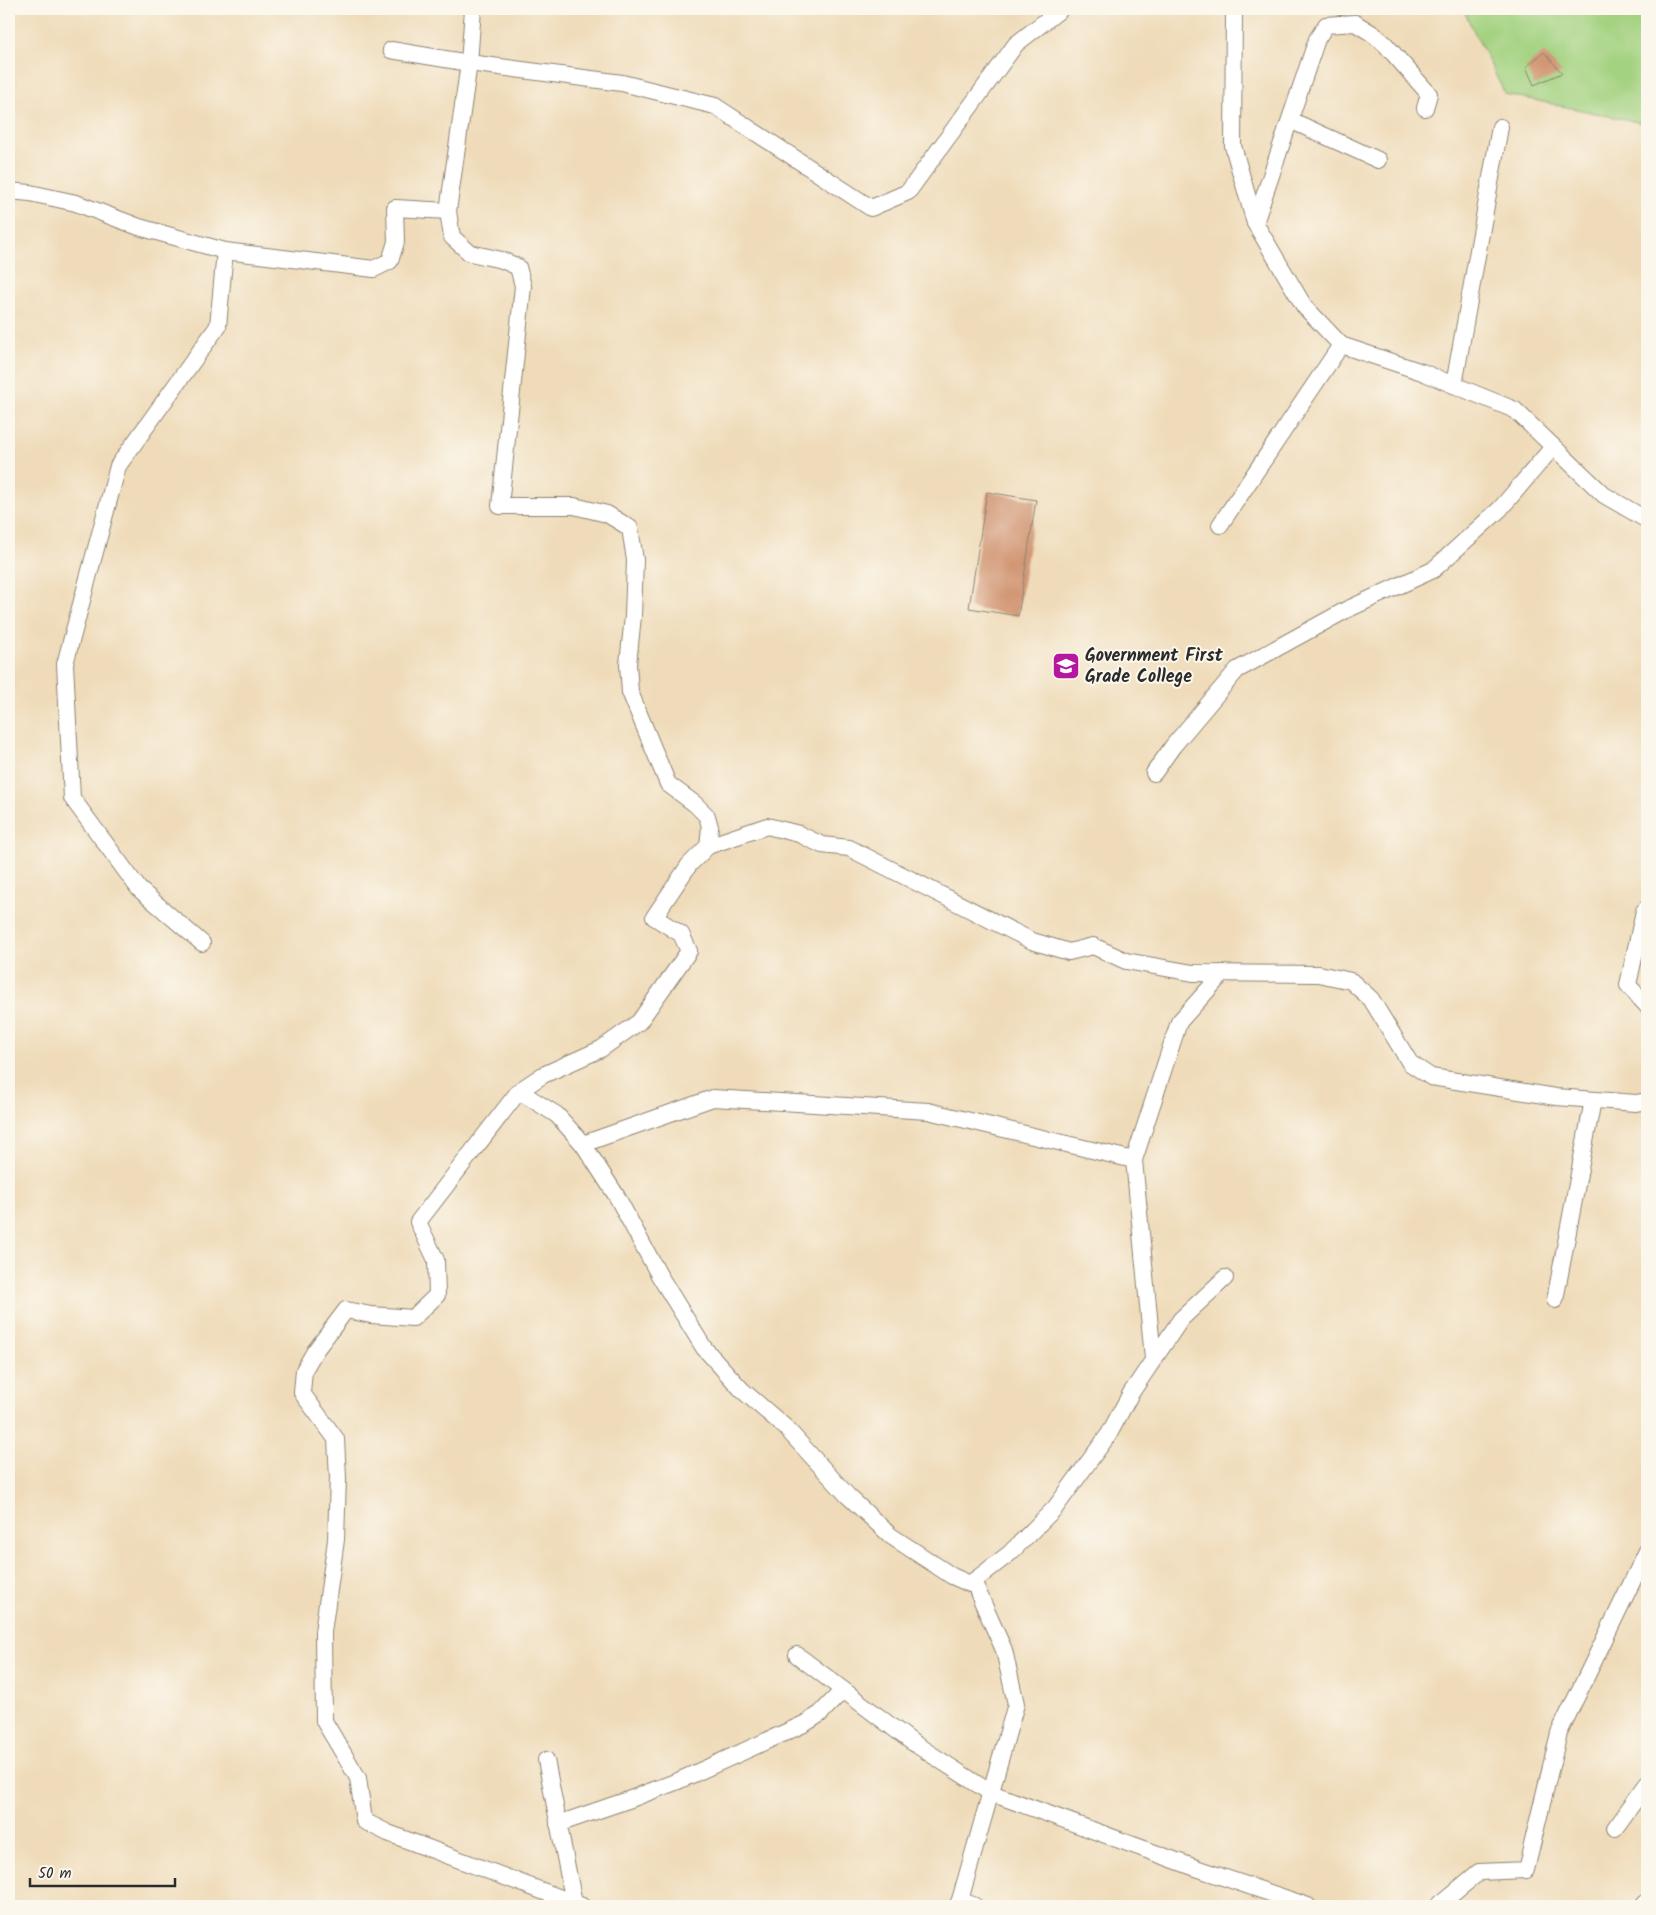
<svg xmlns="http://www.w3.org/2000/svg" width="1656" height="1915" font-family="Kalam,sans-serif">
<rect width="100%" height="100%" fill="#fbf7ec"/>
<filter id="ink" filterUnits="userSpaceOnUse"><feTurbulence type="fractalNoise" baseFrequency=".02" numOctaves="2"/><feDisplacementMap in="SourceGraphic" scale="10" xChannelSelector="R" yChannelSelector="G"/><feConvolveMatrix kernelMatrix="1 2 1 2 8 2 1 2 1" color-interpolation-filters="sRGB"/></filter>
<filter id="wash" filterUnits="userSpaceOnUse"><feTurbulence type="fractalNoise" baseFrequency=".0096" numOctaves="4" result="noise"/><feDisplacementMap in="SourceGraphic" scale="20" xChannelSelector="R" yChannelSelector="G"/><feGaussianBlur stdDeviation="1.12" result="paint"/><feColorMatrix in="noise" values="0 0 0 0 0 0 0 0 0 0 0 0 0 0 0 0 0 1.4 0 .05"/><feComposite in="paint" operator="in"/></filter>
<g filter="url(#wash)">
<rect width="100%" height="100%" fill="#efdbb9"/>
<!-- green -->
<path fill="#a3d280" stroke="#677e56" d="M1463,9H1643L1647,18V124L1505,94Z"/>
<g id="blocks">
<!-- building -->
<g fill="#d29775">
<path d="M1544,52L1562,73L1534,85L1526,67Z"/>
<path d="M987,492L1036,500L1018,616L969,608Z"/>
</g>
</g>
</g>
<g filter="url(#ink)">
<use href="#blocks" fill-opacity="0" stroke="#8d8372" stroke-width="1"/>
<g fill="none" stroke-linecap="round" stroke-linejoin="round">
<!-- street casing -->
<g stroke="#8d8372" stroke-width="18">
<g id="street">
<path d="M473,9L469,63L448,211L452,237L470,253L502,260L518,267L523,286L500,506H574L607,514L630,528L635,560L633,616L628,664L630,692L668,784L695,804L707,816L710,827L708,846L689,865L654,917L681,934L689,951L639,1022L601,1049L543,1075L519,1091L418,1222L436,1260L437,1295L413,1318L371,1315L346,1310L315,1351L304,1370L302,1393L336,1439L338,1478L336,1540L323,1632L324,1721L358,1778L364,1821L388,1833L582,1906"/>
<path d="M1234,9L1233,146L1255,223L1304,306L1341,345L1422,372L1515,410L1604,495L1647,520"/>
<path d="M391,50L469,63L622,83L715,106L871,208L908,192L1016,44L1061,9"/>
<path d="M1290,120L1378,160"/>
<path d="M9,191L30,193L76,203L139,227L225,251L374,269L390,261L396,242L395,208L448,211"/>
<path d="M1255,223L1317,39L1326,25L1355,23L1373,34L1385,44L1429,94L1425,108"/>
<path d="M1454,385L1500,127"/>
<path d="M1220,525L1341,345"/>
<path d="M1154,773L1173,746L1237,670L1346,610L1433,570L1500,509L1553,447"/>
<path d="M708,846L767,826L799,834L822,845L849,848L1032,941L1069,952L1093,946L1126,961L1193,973L1319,974L1351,981L1371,999L1410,1063L1431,1077L1556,1097L1636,1103L1647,1101"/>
<path d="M1647,908L1644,911L1628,985L1647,1006"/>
<path d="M202,943L139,889L72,798L65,664L118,466L218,326L225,251"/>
<path d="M519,1091L557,1115L583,1144L616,1195L659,1275L704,1348L742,1390L785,1427L848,1496L891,1536L952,1576L970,1584L1010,1553L1055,1508L1109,1434L1131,1393L1181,1319L1225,1278"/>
<path d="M583,1144L713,1098L928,1111L1134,1160"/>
<path d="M1555,1300L1593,1100"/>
<path d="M1153,1358L1134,1160L1179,1022L1223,973"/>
<path d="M797,1655L912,1742L991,1793L1196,1868L1308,1906"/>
<path d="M546,1760L574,1903"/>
<path d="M558,1824L628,1800L678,1781L804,1724L820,1714L843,1690"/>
<path d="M1615,1828L1647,1784"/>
<path d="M960,1900L975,1906"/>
<path d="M957,1906L960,1900L1016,1704L1004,1650L978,1592L975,1580"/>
<path d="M1438,1906L1479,1872L1526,1870L1559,1733L1647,1551"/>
</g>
</g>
<!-- secondary casing -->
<g stroke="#8d8372" stroke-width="24">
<path id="secondary" d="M1646,1906L1647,1905"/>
</g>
<!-- street -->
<use href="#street" stroke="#fff" stroke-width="16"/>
<!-- secondary -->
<use href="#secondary" stroke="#fff" stroke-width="22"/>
</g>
</g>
<!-- icons -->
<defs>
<g id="university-square" transform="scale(1.4375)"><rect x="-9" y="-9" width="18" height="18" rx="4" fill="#b5179e" stroke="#fbf7ec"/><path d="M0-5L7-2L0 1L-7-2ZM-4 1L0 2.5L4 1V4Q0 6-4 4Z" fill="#fff"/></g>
</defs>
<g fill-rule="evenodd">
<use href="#university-square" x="1066" y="666"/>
</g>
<g text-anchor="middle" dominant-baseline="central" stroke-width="4" stroke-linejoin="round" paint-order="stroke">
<!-- poi labels -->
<g font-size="18" font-weight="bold" fill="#2b2b2b" stroke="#fbf7ec" text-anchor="start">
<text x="1085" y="656">Government First<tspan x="1085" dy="21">Grade College</tspan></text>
</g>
</g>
<!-- margin -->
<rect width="1656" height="1915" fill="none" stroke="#fbf7ec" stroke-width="30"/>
<!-- scale -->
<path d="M30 1878v8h145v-8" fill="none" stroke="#2b2b2b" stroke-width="2.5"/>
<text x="38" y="1878" font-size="15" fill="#2b2b2b" stroke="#fbf7ec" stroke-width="4" paint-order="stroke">50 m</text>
</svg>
